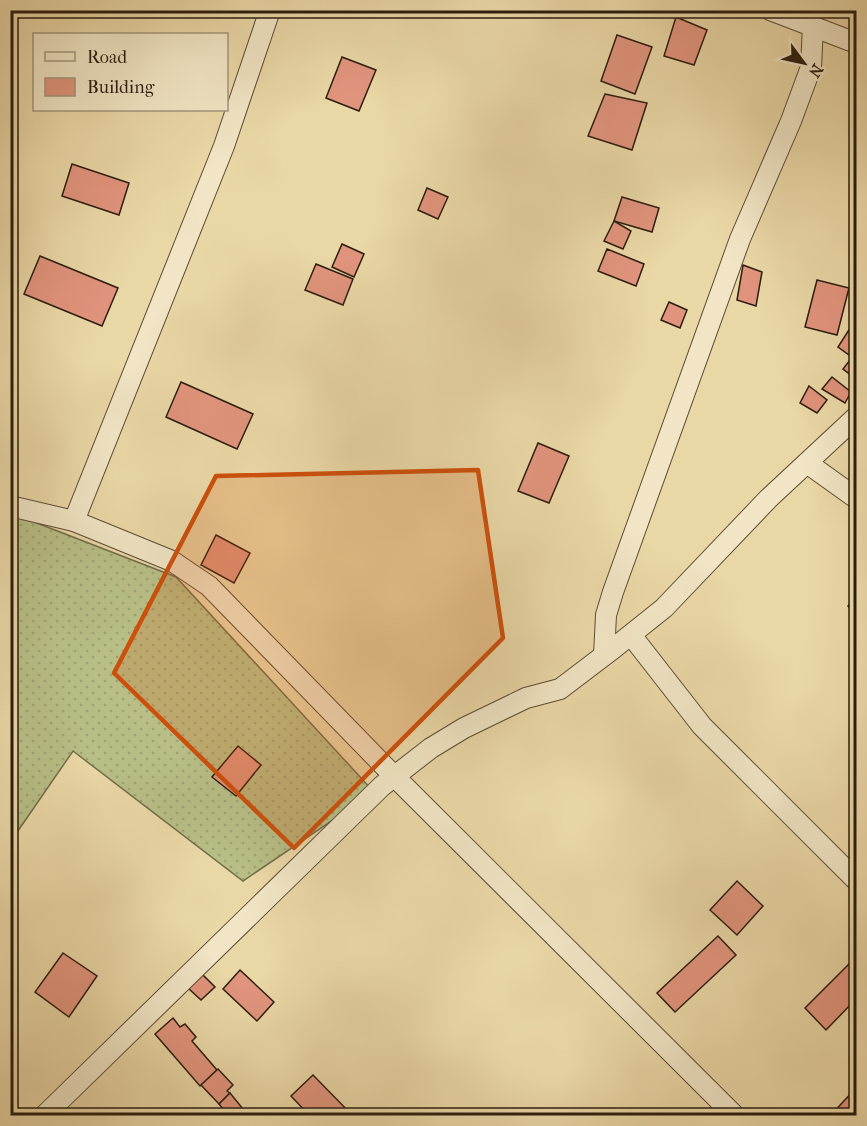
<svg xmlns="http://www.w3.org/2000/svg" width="867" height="1126" font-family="'IM FELL French Canon',serif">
<defs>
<pattern id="grass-dots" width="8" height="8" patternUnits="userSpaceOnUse" patternTransform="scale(1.5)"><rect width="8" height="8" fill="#b8be86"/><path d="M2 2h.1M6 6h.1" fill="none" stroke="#9ea372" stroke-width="1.8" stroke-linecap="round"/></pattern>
</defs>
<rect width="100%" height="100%" fill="#ead7a6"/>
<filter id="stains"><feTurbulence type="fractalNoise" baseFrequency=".00333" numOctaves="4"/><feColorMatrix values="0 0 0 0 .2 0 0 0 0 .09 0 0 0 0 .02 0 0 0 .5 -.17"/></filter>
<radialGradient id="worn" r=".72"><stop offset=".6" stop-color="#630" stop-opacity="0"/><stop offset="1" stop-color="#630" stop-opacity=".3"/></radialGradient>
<!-- grass -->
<path fill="url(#grass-dots)" stroke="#726e4a" stroke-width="1.5" d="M11,513L176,577L374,792L243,881L73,751L11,841Z"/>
<!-- building -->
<g fill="#e1947d" stroke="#2b1d0f" stroke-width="1.5">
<path d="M676,17L707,30L694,65L664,56Z"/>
<path d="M617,35L652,47L635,94L601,81Z"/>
<path d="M342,57L376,70L359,111L326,98Z"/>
<path d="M605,94L647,103L632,150L588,136Z"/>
<path d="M72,164L129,183L119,215L62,196Z"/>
<path d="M427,188L448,197L438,219L418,210Z"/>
<path d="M622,197L659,208L652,232L614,221Z"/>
<path d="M614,221L631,231L623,249L604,241Z"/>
<path d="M342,244L364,254L354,277L332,267Z"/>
<path d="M607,249L644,264L636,286L598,271Z"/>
<path d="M40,256L118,288L102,326L24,294Z"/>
<path d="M316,264L353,279L343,305L305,290Z"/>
<path d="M743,265L762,272L756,306L737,300Z"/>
<path d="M817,280L849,288L837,335L805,327Z"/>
<path d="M669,302L687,310L680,328L661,320Z"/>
<path d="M854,322L856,324V360L838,347Z"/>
<path d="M850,360L856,364V379L843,369Z"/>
<path d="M832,377L851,392L845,403L822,389Z"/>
<path d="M181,382L253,414L237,449L166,417Z"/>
<path d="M809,386L827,400L817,413L800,403Z"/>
<path d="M538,443L569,456L549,503L518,491Z"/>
<path d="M216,535L250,553L234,583L201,565Z"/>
<path d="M856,598V615L848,606Z"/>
<path d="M238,746L261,765L236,796L212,777Z"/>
<path d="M737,881L763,906L737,935L710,910Z"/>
<path d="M718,936L736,955L675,1012L657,993Z"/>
<path d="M63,953L97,976L69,1017L35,992Z"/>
<path d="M856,957V999L826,1030L805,1008Z"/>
<path d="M240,970L274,1002L257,1021L223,989Z"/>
<path d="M202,974L215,987L201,1000L188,988Z"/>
<path d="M173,1018L180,1027L185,1024L196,1037L192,1041L217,1070L200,1086L155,1034Z"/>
<path d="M218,1069L233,1085L227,1091L230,1093L219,1104L201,1085Z"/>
<path d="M313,1075L353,1116H310L291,1096Z"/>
<path d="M856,1088V1116H830Z"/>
<path d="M230,1093L243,1109L237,1116H229L219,1104Z"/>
</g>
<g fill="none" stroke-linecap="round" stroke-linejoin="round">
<!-- minor casing -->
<g stroke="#5b4c35" stroke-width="22">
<g id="minor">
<path d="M770,10L856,43"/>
<path d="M807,463L856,498"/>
<path d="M10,506L74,521L172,561L209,586L394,776L735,1116"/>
<path d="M74,521L224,146L270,10"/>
<path d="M631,635L702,726L856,880"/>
<path d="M604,655L606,615L613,592L740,239L791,121L811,67L813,26"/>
<path d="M44,1116L382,786L431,748L464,728L526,698L560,689L614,648L664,608L768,499L856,417"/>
</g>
</g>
<!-- minor -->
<use href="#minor" stroke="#f1e5c5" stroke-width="20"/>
</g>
<!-- marked area -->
<path fill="#cc500c" fill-opacity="0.2" stroke="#cc500c" stroke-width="4.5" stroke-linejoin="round" d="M478,470L503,638L294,848L114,673L216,476Z"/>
<!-- margin -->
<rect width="867" height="1126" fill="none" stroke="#ead7a6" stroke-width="36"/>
<rect x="12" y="12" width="843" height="1102" fill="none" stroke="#2b1d0f" stroke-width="3"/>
<rect x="18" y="18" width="831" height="1090" fill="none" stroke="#2b1d0f" stroke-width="1.5"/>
<!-- legend -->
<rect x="33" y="33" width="195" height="78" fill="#f1e5c5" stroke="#a2957c" stroke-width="1.5"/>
<rect x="45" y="52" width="30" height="9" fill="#f1e5c5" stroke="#a2957c" stroke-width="1.5"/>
<text x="87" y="63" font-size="18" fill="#2b1d0f">Road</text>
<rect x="45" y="78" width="30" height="18" fill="#e1947d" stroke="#a2957c" stroke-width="1.5"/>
<text x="87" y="93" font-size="18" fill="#2b1d0f">Building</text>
<!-- north arrow -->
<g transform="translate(804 63) rotate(123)" stroke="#f1e5c5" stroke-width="4.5" paint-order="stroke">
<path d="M0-4.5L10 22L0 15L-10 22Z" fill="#2b1d0f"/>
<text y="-9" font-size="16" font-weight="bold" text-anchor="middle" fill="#2b1d0f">N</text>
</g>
<rect width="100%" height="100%" filter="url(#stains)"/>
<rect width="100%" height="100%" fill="url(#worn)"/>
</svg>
